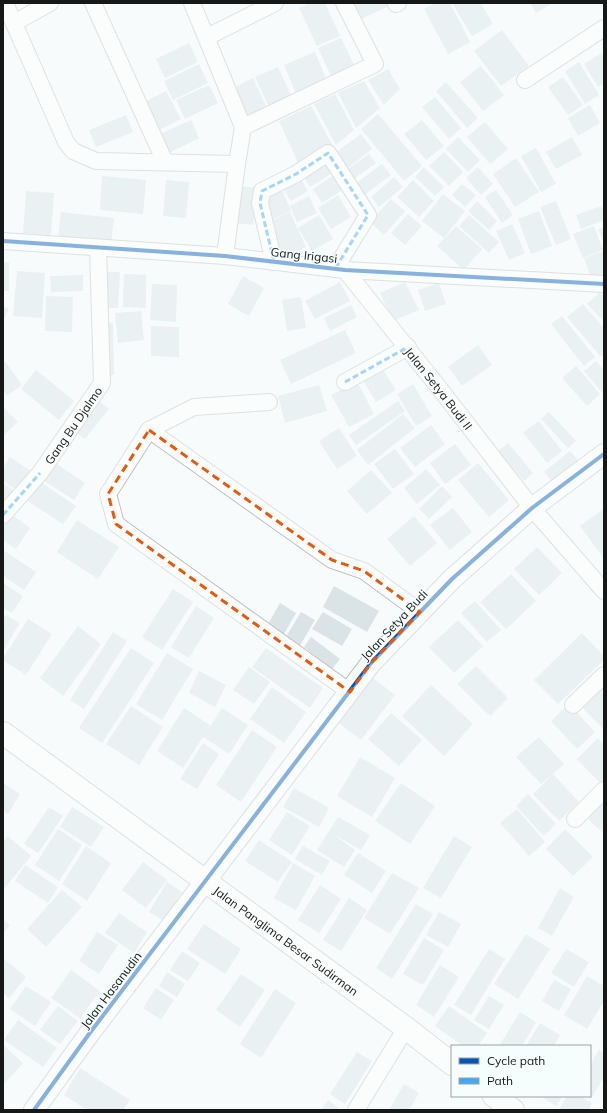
<svg xmlns="http://www.w3.org/2000/svg" width="607" height="1113" font-family="Mulish,sans-serif">
<rect width="100%" height="100%" fill="#f7fbfb"/>
<!-- building -->
<g fill="#dae4e7">
<path d="M310,3H325L340,36L317,46L299,8Z"/>
<path d="M346,3H390L391,5L355,22Z"/>
<path d="M435,3H450L470,42L448,54L424,9Z"/>
<path d="M452,3H481L493,24L472,36Z"/>
<path d="M530,3H553L536,13Z"/>
<path d="M502,30L529,66L501,86L474,51Z"/>
<path d="M341,38L355,67L332,78L318,48Z"/>
<path d="M189,43L198,62L165,78L156,59Z"/>
<path d="M315,52L327,81L296,94L284,65Z"/>
<path d="M602,53L604,57V83L598,87L584,64Z"/>
<path d="M579,62L599,95L585,104L565,71Z"/>
<path d="M199,64L208,83L173,100L164,81Z"/>
<path d="M481,66L504,95L483,111L460,82Z"/>
<path d="M278,67L292,97L269,107L255,77Z"/>
<path d="M388,69L400,89L384,105L368,80Z"/>
<path d="M563,77L583,105L568,115L548,87Z"/>
<path d="M253,78L267,108L244,118L231,89Z"/>
<path d="M364,81L380,108L356,128L338,93Z"/>
<path d="M446,82L478,118L467,128L436,91Z"/>
<path d="M209,85L218,103L185,119L176,100Z"/>
<path d="M166,91L181,119L157,131L142,103Z"/>
<path d="M335,94L354,130L336,145L314,104Z"/>
<path d="M435,97L461,128L449,139L422,107Z"/>
<path d="M590,105L600,123L578,136L568,118Z"/>
<path d="M311,106L333,146L300,167L279,121Z"/>
<path d="M378,114L422,166L404,181L361,129Z"/>
<path d="M126,115L133,132L96,147L89,130Z"/>
<path d="M191,120L199,138L167,154L158,135Z"/>
<path d="M422,120L444,146L426,160L404,134Z"/>
<path d="M485,122L508,149L490,164L467,137Z"/>
<path d="M361,134L372,149L344,171L332,155Z"/>
<path d="M458,137L480,160L468,172L446,149Z"/>
<path d="M572,137L582,155L556,169L546,152Z"/>
<path d="M536,148L556,184L541,192L521,156Z"/>
<path d="M444,152L463,172L449,186L429,166Z"/>
<path d="M369,154L376,163L348,183L341,174Z"/>
<path d="M328,156L337,170L310,187L301,173Z"/>
<path d="M516,158L539,192L515,207L493,174Z"/>
<path d="M382,164L391,175L360,198L351,187Z"/>
<path d="M424,167L444,187L435,196L415,177Z"/>
<path d="M478,167L493,184L481,195L466,178Z"/>
<path d="M337,173L347,187L322,203L313,189Z"/>
<path d="M102,176L146,180L143,214L100,210Z"/>
<path d="M299,176L308,191L291,201L281,186Z"/>
<path d="M394,177L403,187L379,207L371,197Z"/>
<path d="M166,180L189,182L186,218L163,216Z"/>
<path d="M413,180L434,201L419,217L397,197Z"/>
<path d="M462,184L476,195L465,207L452,195Z"/>
<path d="M238,186L258,188L253,225L233,223Z"/>
<path d="M281,187L291,211L271,220L263,196Z"/>
<path d="M496,190L513,215L502,223L485,197Z"/>
<path d="M26,191L54,193L51,235L23,233Z"/>
<path d="M443,194L465,211L444,238L422,221Z"/>
<path d="M338,195L351,217L331,229L318,208Z"/>
<path d="M309,196L317,213L297,222L290,206Z"/>
<path d="M391,199L405,211L384,235L370,222Z"/>
<path d="M477,201L497,221L489,230L468,211Z"/>
<path d="M556,201L571,239L556,245L540,207Z"/>
<path d="M601,206L604,213V220L581,229L576,215Z"/>
<path d="M539,211L552,246L531,254L518,219Z"/>
<path d="M61,212L114,218L111,244L58,239Z"/>
<path d="M290,212L306,247L284,257L267,223Z"/>
<path d="M408,214L422,226L405,245L391,233Z"/>
<path d="M319,215L333,239L312,251L298,228Z"/>
<path d="M469,215L499,242L489,253L459,226Z"/>
<path d="M512,224L525,253L509,260L496,231Z"/>
<path d="M456,226L482,249L464,270L437,246Z"/>
<path d="M594,226L603,250L583,258L573,234Z"/>
<path d="M604,227V243L598,229Z"/>
<path d="M604,251V274L591,278L584,258Z"/>
<rect x="3" y="262" width="6" height="29"/>
<path d="M17,271L45,273L42,318L13,316Z"/>
<path d="M94,271L120,272L118,308L92,307Z"/>
<path d="M124,274L146,275V308L123,307Z"/>
<path d="M83,275V291L51,292L50,276Z"/>
<path d="M243,276L264,288L249,316L228,304Z"/>
<path d="M340,282L350,301L315,319L305,301Z"/>
<path d="M405,282L419,310L393,321L380,293Z"/>
<path d="M439,283L446,304L425,311L418,290Z"/>
<path d="M152,284L177,285L176,322L150,320Z"/>
<path d="M600,292L604,297V322L587,304Z"/>
<path d="M46,296L73,297L72,332L45,331Z"/>
<path d="M301,297L306,328L287,331L282,300Z"/>
<path d="M583,304L604,328V355L601,357L567,317Z"/>
<path d="M351,305L357,317L330,331L324,318Z"/>
<path d="M3,306L9,309L3,321Z"/>
<path d="M141,311L144,340L118,343L115,313Z"/>
<path d="M562,316L595,357L584,366L551,324Z"/>
<path d="M113,323L114,375L97,376L96,324Z"/>
<path d="M151,326L179,327V357L151,356Z"/>
<path d="M345,330L356,353L291,384L280,360Z"/>
<path d="M478,345L492,365L462,386L448,367Z"/>
<path d="M5,361L22,385L7,396L3,391V363Z"/>
<path d="M596,361L604,370V395L584,371Z"/>
<path d="M380,365L396,390L376,402L361,377Z"/>
<path d="M576,366L600,394L587,406L562,378Z"/>
<path d="M36,370L74,401L59,420L21,389Z"/>
<path d="M357,381L374,414L349,427L331,395Z"/>
<path d="M413,384L432,416L416,426L397,394Z"/>
<path d="M319,385L327,411L285,423L278,396Z"/>
<path d="M92,395L109,409L85,439L68,426Z"/>
<path d="M398,401L405,411L356,445L349,435Z"/>
<path d="M3,407L18,422L3,436Z"/>
<path d="M549,412L576,441L568,448L541,419Z"/>
<path d="M403,414L415,428L368,465L357,450Z"/>
<path d="M539,421L562,451L547,463L523,432Z"/>
<path d="M431,425L445,444L415,467L400,448Z"/>
<path d="M339,428L357,456L337,469L319,441Z"/>
<path d="M508,443L533,473L524,481L498,451Z"/>
<path d="M455,444L471,465L445,484L430,463Z"/>
<path d="M395,449L414,474L393,489L374,464Z"/>
<path d="M570,451L582,465L556,487L544,472Z"/>
<path d="M10,457L35,474L22,494L3,481V468Z"/>
<path d="M52,461L85,483L74,500L41,479Z"/>
<path d="M478,463L509,500L489,517L458,480Z"/>
<path d="M426,469L440,485L417,504L404,488Z"/>
<path d="M371,470L392,493L367,514L347,491Z"/>
<path d="M39,481L76,506L63,524L26,500Z"/>
<path d="M3,483L15,491L6,504L3,502Z"/>
<path d="M442,486L452,497L429,519L419,509Z"/>
<path d="M453,508L472,532L450,550L430,525Z"/>
<path d="M603,509L604,510V559L580,526Z"/>
<path d="M8,512L30,528L16,549L3,540V519Z"/>
<path d="M414,516L437,543L410,566L387,539Z"/>
<path d="M77,520L119,547L98,579L57,552Z"/>
<path d="M537,547L562,573L539,595L514,569Z"/>
<path d="M3,550L36,572L24,590L3,576Z"/>
<path d="M511,574L536,601L506,629L480,602Z"/>
<path d="M3,583L23,596L12,613L3,608Z"/>
<path d="M334,586L379,611L367,632L323,607Z"/>
<path d="M173,589L193,602L162,650L142,637Z"/>
<path d="M475,601L501,630L487,642L461,613Z"/>
<path d="M280,603L296,613L283,636L267,626Z"/>
<path d="M196,606L214,618L189,658L171,647Z"/>
<path d="M301,612L315,620L298,649L284,640Z"/>
<path d="M323,612L352,629L342,646L312,629Z"/>
<path d="M6,615L20,623L3,651V619Z"/>
<path d="M28,619L52,634L26,675L3,660V658Z"/>
<path d="M458,620L483,646L454,673L429,647Z"/>
<path d="M78,626L101,644L63,696L40,678Z"/>
<path d="M113,632L127,641L84,709L70,700Z"/>
<path d="M582,633L604,656V660L558,704L534,680Z"/>
<path d="M311,637L340,659L332,669L304,647Z"/>
<path d="M131,648L154,663L102,743L79,728Z"/>
<path d="M266,648L323,688L310,708L252,667Z"/>
<path d="M167,653L193,669L162,720L136,704Z"/>
<path d="M476,666L508,698L490,716L457,684Z"/>
<path d="M249,667L270,682L254,704L233,690Z"/>
<path d="M199,671L226,685L215,707L189,693Z"/>
<path d="M369,675L395,695L361,740L335,720Z"/>
<path d="M604,681V728L603,729L579,704Z"/>
<path d="M431,685L473,724L444,756L402,716Z"/>
<path d="M272,687L306,712L284,743L250,719Z"/>
<path d="M569,704L595,732L577,749L551,721Z"/>
<path d="M131,706L163,727L139,765L106,744Z"/>
<path d="M184,708L210,725L206,733L222,708L248,725L229,754L203,737L183,768L157,751Z"/>
<path d="M391,713L422,740L399,766L368,739Z"/>
<path d="M252,730L277,747L241,802L216,785Z"/>
<path d="M539,737L564,764L541,784L516,757Z"/>
<path d="M598,738L604,745V783L602,785L577,759Z"/>
<path d="M203,743L219,754L197,789L180,779Z"/>
<path d="M360,757L395,778L372,817L337,796Z"/>
<path d="M553,774L579,802L559,821L533,794Z"/>
<path d="M3,783L20,794L8,814L3,811Z"/>
<path d="M401,783L435,806L410,844L375,821Z"/>
<path d="M294,788L329,808L319,827L283,807Z"/>
<path d="M528,794L556,824L544,836L516,806Z"/>
<path d="M601,799L604,802V834L585,816Z"/>
<path d="M49,807L63,816L38,853L24,844Z"/>
<path d="M72,807L104,827L91,847L60,827Z"/>
<path d="M517,809L545,842L529,856L500,823Z"/>
<path d="M287,812L310,826L292,855L269,840Z"/>
<path d="M338,817L370,835L361,850L333,834L355,850L344,867L317,850Z"/>
<path d="M58,829L82,845L59,881L35,865Z"/>
<path d="M565,829L593,857L573,876L546,849Z"/>
<path d="M8,836L31,856L3,890V842Z"/>
<path d="M454,836L472,847L441,898L423,888Z"/>
<path d="M259,840L292,862L278,882L245,861Z"/>
<path d="M86,846L111,863L87,901L62,884Z"/>
<path d="M303,846L330,861L322,875L295,859Z"/>
<path d="M358,853L386,871L372,893L344,875Z"/>
<path d="M143,862L167,880L146,908L122,890Z"/>
<path d="M293,863L315,876L296,910L274,898Z"/>
<path d="M25,865L58,887L48,903L15,881Z"/>
<path d="M392,873L419,888L390,934L364,918Z"/>
<path d="M167,882L182,892L164,921L149,912Z"/>
<path d="M320,885L341,899L319,933L298,920Z"/>
<path d="M560,888L574,897L552,936L538,928Z"/>
<path d="M62,890L82,907L46,947L27,929Z"/>
<path d="M349,898L367,910L341,951L323,940Z"/>
<path d="M416,904L433,914L392,979L376,968Z"/>
<path d="M439,912L461,924L448,947L426,935Z"/>
<path d="M119,913L147,932L134,953L105,933Z"/>
<path d="M3,920L10,925L3,934Z"/>
<path d="M204,924L241,949L225,974L187,949Z"/>
<path d="M97,932L118,945L99,974L79,961Z"/>
<path d="M526,934L550,949L518,999L494,984Z"/>
<path d="M424,938L444,950L423,985L403,974Z"/>
<path d="M489,949L505,959L471,1015L454,1005Z"/>
<path d="M566,949L589,962L574,987L551,973Z"/>
<path d="M182,951L200,963L188,981L170,970Z"/>
<path d="M3,958L26,977L9,998L3,993Z"/>
<path d="M440,965L459,977L434,1017L416,1005Z"/>
<path d="M71,970L100,991L80,1018L51,998Z"/>
<path d="M167,972L185,984L177,997L159,986Z"/>
<path d="M241,974L265,990L240,1027L216,1010Z"/>
<path d="M587,976L604,986V1001L587,1029L564,1015Z"/>
<path d="M554,980L571,989L559,1011L542,1001Z"/>
<path d="M26,986L51,1002L35,1026L10,1009Z"/>
<path d="M156,988L174,1000L161,1020L143,1008Z"/>
<path d="M275,989L296,1003L261,1058L240,1044Z"/>
<path d="M489,996L504,1005L489,1029L474,1020Z"/>
<path d="M58,1006L78,1021L60,1044L40,1030Z"/>
<path d="M449,1006L487,1033L478,1046H463L435,1026Z"/>
<path d="M520,1012L536,1022L522,1046H499Z"/>
<path d="M18,1020L57,1048L43,1067L4,1040Z"/>
<path d="M540,1023L560,1035L554,1046H526Z"/>
<path d="M3,1045L23,1063L4,1084H3Z"/>
<path d="M599,1050L604,1053V1077L591,1099L586,1096H590V1065Z"/>
<path d="M357,1052L372,1061L345,1104L330,1094Z"/>
<path d="M80,1068L130,1100L123,1110H87L64,1095Z"/>
<path d="M404,1084L419,1093L409,1110H389Z"/>
<path d="M540,1096H563L556,1106Z"/>
<path d="M567,1096H580L592,1103L589,1110H559Z"/>
<path d="M328,1100L339,1108L338,1110H321Z"/>
</g>
<g fill="none" stroke-linecap="round" stroke-linejoin="round">
<!-- minor casing -->
<g stroke="#bec1c1" stroke-width="18">
<g id="minor">
<path d="M5,3L66,142L73,151L96,161L237,164"/>
<path d="M93,3L165,162"/>
<path d="M192,3L243,127L237,164L225,256"/>
<path d="M396,4L398,3"/>
<path d="M14,23L50,3"/>
<path d="M207,37L275,3"/>
<path d="M525,80L604,28"/>
<path d="M243,127L375,64L344,3"/>
<path d="M3,241L225,256L345,270L604,284"/>
<path d="M274,262L260,203L262,191L296,174L328,153L368,215L335,269"/>
<path id="s1" d="M345,270L440,389L532,508L604,591"/>
<path d="M345,382L408,347"/>
<path d="M269,402L194,407L149,430L108,494L116,524L350,692"/>
<path d="M149,430L332,560L364,571L420,612"/>
<path id="s2" d="M3,515L40,473L102,383L98,248"/>
<path d="M573,705L604,675"/>
<path d="M575,819L604,790"/>
<path d="M356,1110L406,1028"/>
</g>
</g>
<!-- tertiary casing -->
<g stroke="#bec1c1" stroke-width="22">
<path id="tertiary" d="M34,1110L89,1034L371,663L452,579L532,508L604,454"/>
</g>
<!-- primary casing -->
<g stroke="#bec1c1" stroke-width="24">
<g id="primary">
<path id="s3" d="M3,733L406,1028L452,1064"/>
<path d="M494,1096L513,1110"/>
</g>
</g>
<!-- minor -->
<use href="#minor" stroke="#fefefe" stroke-width="16"/>
<!-- tertiary -->
<use href="#tertiary" stroke="#fefefe" stroke-width="20"/>
<!-- primary -->
<use href="#primary" stroke="#fefefe" stroke-width="22"/>
<!-- quiet -->
<g stroke="#3fa9f5" stroke-width="3" stroke-dasharray="6 3" stroke-linecap="butt">
<path d="M274,262L260,203L262,191L296,174L328,153L368,215L335,269"/>
<path d="M345,382L408,347"/>
<path d="M3,515L40,473"/>
</g>
<!-- cycleway casing -->
<g stroke="#f5fdfd" stroke-width="6">
<g id="cycleway">
<path d="M3,241L225,256L345,270L604,284"/>
<path d="M34,1110L89,1034L371,663L452,579L532,508L604,454"/>
</g>
</g>
<!-- cycleway -->
<use href="#cycleway" stroke="#0057b8" stroke-width="4"/>
</g>
<!-- marked area -->
<path d="M0 0H607V1113H0ZM149,430L332,560L364,571L420,612L371,663L350,692L116,524L108,494Z" fill="#f7fbfb" fill-opacity=".55" fill-rule="evenodd"/>
<path fill="none" stroke="#e8590c" stroke-width="3" stroke-dasharray="8 5" stroke-linejoin="round" d="M149,430L332,560L364,571L420,612L371,663L350,692L116,524L108,494Z"/>
<g text-anchor="middle" dominant-baseline="central" stroke-width="3" stroke-linejoin="round" paint-order="stroke">
<!-- street labels -->
<g font-size="12" fill="#151817" stroke="#f5fdfd">
<text transform="translate(304 255) rotate(6)">Gang Irigasi</text>
<text stroke="none"><textPath href="#s1" startOffset="151">Jalan Setya Budi II</textPath></text>
<text stroke="none"><textPath href="#s2" startOffset="114">Gang Bu Djalmo</textPath></text>
<text transform="translate(394 625) rotate(-47)">Jalan Setya Budi</text>
<text stroke="none"><textPath href="#s3" startOffset="351">Jalan Panglima Besar Sudirman</textPath></text>
<text transform="translate(111 990) rotate(-53)">Jalan Hasanudin</text>
</g>
</g>
<!-- border -->
<rect width="607" height="1113" fill="none" stroke="#151817" stroke-width="8"/>
<!-- legend -->
<rect x="451" y="1045" width="140" height="52" fill="#f5fdfd" stroke="#9ba1a1"/>
<rect x="459" y="1058" width="20" height="6" fill="#0057b8" stroke="#9ba1a1"/>
<text x="487" y="1065" font-size="12" fill="#151817">Cycle path</text>
<rect x="459" y="1078" width="20" height="6" fill="#3fa9f5" stroke="#9ba1a1"/>
<text x="487" y="1085" font-size="12" fill="#151817">Path</text>
</svg>
